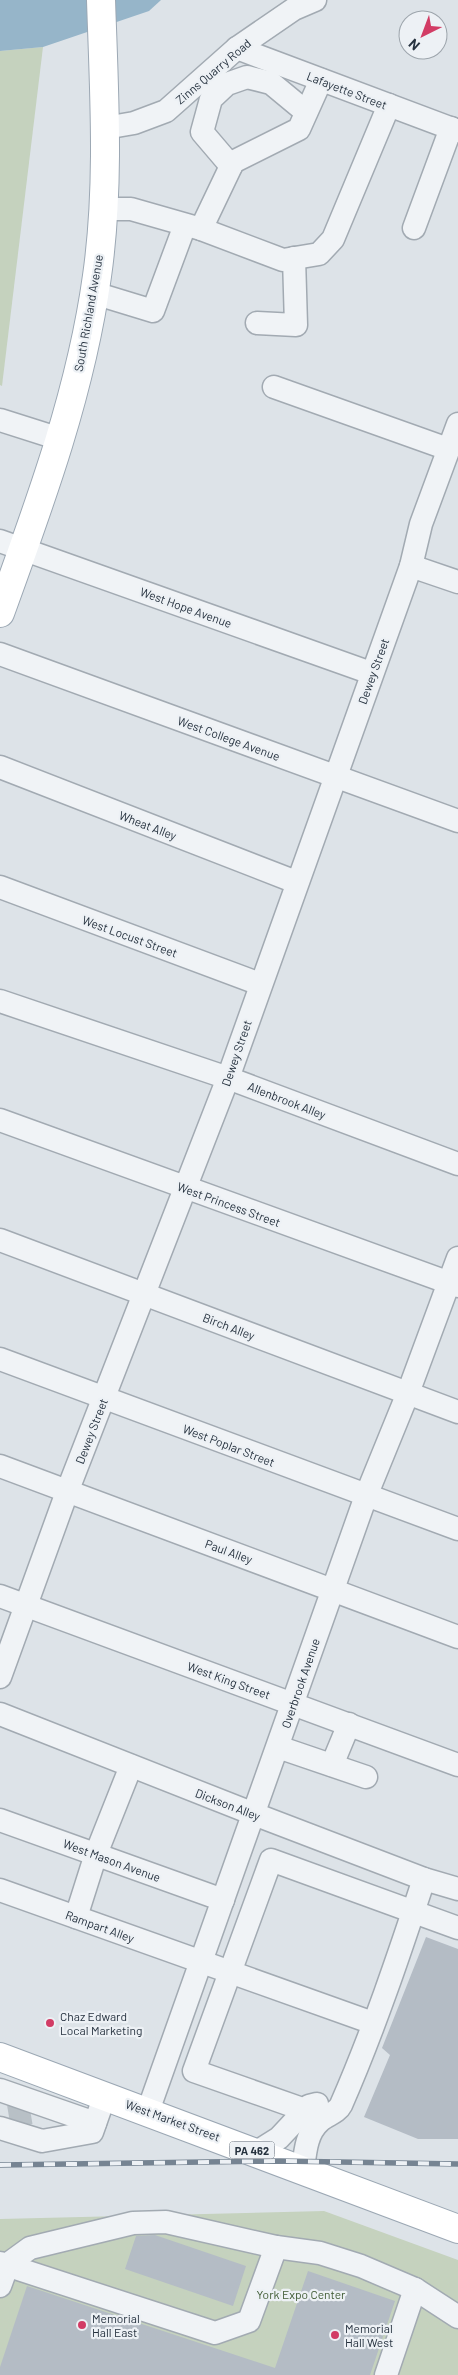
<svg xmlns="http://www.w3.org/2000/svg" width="458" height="2375" font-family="Barlow,sans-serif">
<rect width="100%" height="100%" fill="#dde3e8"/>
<!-- green -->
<g fill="#c5d2be">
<path d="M43,47L2,386L0,385V51Z"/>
<path d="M324,2211L458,2260V2375H0V2219Z"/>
</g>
<!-- water -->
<path fill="#96b5c9" d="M0,0H161L149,11L43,47L0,51Z"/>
<!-- building -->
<g fill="#b4bcc5">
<path d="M426,1937L458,1949V2139H418L364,2117L390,2055L382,2048Z"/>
<path d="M155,2235L246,2266L233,2306L125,2269L136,2236Z"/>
<path d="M308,2271L395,2301L370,2375H0V2367L27,2286L275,2368Z"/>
</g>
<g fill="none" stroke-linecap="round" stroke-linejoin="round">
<!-- minor-tunnel -->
<path stroke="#b8c0c6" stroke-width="22" stroke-dasharray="22 11" stroke-linecap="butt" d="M18,2104L22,2128"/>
<!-- minor casing -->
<g stroke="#a2aab2" stroke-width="25">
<g id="minor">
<path d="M237,48L458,131"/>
<path d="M105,128L134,123L166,111L237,48L294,9L315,0"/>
<path d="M231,166L202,132L211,99L227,84L247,77L271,83L306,112"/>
<path d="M102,209H131L201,229L233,162L299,129L321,80"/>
<path d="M414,228L451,128"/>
<path d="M201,229L283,260L319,254L333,239L389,105"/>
<path d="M94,293L153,311L185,225"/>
<path d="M257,323L296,325L294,258"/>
<path d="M274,387L448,449"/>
<path d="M0,420L60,439"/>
<path d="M0,541L371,673"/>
<path d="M411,566L458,582"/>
<path d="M0,654L458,821"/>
<path d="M0,767L296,882"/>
<path d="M0,887L260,984"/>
<path d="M0,1001L228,1078L458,1164"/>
<path d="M0,1120L458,1286"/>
<path d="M0,1240L458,1412"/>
<path d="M0,1359L458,1529"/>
<path d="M0,1466L458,1637"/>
<path d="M0,1596L458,1765"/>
<path d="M0,1677L67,1492L228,1078L411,566L421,524L458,424"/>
<path d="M0,1714L254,1814L424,1879L458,1889"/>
<path d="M278,1747L366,1777"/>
<path d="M332,1765L349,1724"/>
<path d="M0,1820L223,1900"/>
<path d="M0,1890L373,2023"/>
<path d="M76,1917L96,1854L131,1766"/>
<path d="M0,2090L95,2123"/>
<path d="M305,2110L194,2071L271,1860L458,1928"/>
<path d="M148,2111L366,1496L408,1393L458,1258"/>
<path d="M0,2128L42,2141L92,2132L105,2095"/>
<path d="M257,2152L279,2138L309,2106L317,2104"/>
<path d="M303,2170C305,2153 306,2133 320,2121C326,2115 337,2113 341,2105C373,2032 399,1955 424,1879"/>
<path d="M0,2263L215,2333L249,2321L276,2247"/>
<path d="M0,2286L8,2264L30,2248L133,2223L166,2222L276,2247L320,2253L361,2266L415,2289L458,2317"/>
<path d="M386,2375L415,2289"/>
</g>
</g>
<!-- major casing -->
<g stroke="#9ca8b4" stroke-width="30">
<g id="major">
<path d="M0,613C40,503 81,392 97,276C110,185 104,91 101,0"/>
<path d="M0,2057L458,2229"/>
</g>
</g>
<!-- minor -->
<use href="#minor" stroke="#f0f3f6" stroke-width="22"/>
<!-- major -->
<use href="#major" stroke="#fff" stroke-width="28"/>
<!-- rail casing -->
<g stroke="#768492" stroke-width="5.5">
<path id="rail" d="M0,2165L280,2161L458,2164"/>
</g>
<!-- rail -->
<use href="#rail" stroke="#edf1f5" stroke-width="4" stroke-dasharray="11" stroke-linecap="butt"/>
</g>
<!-- markers -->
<g fill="#d23c65" stroke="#edf1f5" stroke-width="2">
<circle cx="50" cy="2023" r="5"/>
<circle cx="82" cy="2325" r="5"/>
<circle cx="335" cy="2335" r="5"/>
</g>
<g text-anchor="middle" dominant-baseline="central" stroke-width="4.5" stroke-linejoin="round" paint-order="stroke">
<!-- shield labels -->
<rect fill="#edf1f5" stroke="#626b76" stroke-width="1" x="229.5" y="2141.5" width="45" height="17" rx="4"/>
<g font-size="11" font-weight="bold" fill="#26323f">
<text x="252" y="2150">PA 462</text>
</g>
<!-- street labels -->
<g font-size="12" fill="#26323f" stroke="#edf1f5">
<text transform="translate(213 71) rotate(-40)">Zinns Quarry Road</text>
<text transform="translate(347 90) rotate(21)">Lafayette Street</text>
<text transform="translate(88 313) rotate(-80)">South Richland Avenue</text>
<text transform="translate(186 607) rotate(20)">West Hope Avenue</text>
<text transform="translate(373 671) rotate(-70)">Dewey Street</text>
<text transform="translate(229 738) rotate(20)">West College Avenue</text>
<text transform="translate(148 825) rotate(21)">Wheat Alley</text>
<text transform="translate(130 936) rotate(20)">West Locust Street</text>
<text transform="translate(236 1053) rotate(-71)">Dewey Street</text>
<text transform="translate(287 1100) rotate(21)">Allenbrook Alley</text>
<text transform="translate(229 1204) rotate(20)">West Princess Street</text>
<text transform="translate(229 1326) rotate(21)">Birch Alley</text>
<text transform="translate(91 1431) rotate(-69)">Dewey Street</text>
<text transform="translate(229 1445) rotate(21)">West Poplar Street</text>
<text transform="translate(229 1551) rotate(20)">Paul Alley</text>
<text transform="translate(229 1680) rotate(20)">West King Street</text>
<text transform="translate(300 1683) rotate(-71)">Overbrook Avenue</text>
<text transform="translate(228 1804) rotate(21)">Dickson Alley</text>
<text transform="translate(112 1860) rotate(20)">West Mason Avenue</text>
<text transform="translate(100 1926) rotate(20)">Rampart Alley</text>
<text transform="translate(173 2120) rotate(20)">West Market Street</text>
</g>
<!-- poi labels -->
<g font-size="12" fill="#26323f" stroke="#edf1f5" text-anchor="start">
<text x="60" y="2016">Chaz Edward<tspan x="60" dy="14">Local Marketing</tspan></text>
<text x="92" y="2318">Memorial<tspan x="92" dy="14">Hall East</tspan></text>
<text x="345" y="2328">Memorial<tspan x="345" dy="14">Hall West</tspan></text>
</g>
<!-- park labels -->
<g font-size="12" fill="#3f5b33" stroke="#edf1f5">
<text x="301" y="2294">York Expo Center</text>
</g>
</g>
<!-- north arrow -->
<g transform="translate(423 35) rotate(222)"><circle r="24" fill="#edf1f5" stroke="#9da5ac"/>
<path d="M0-4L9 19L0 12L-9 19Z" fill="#d23c65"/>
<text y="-8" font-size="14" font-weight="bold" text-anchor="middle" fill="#26323f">N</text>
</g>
</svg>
